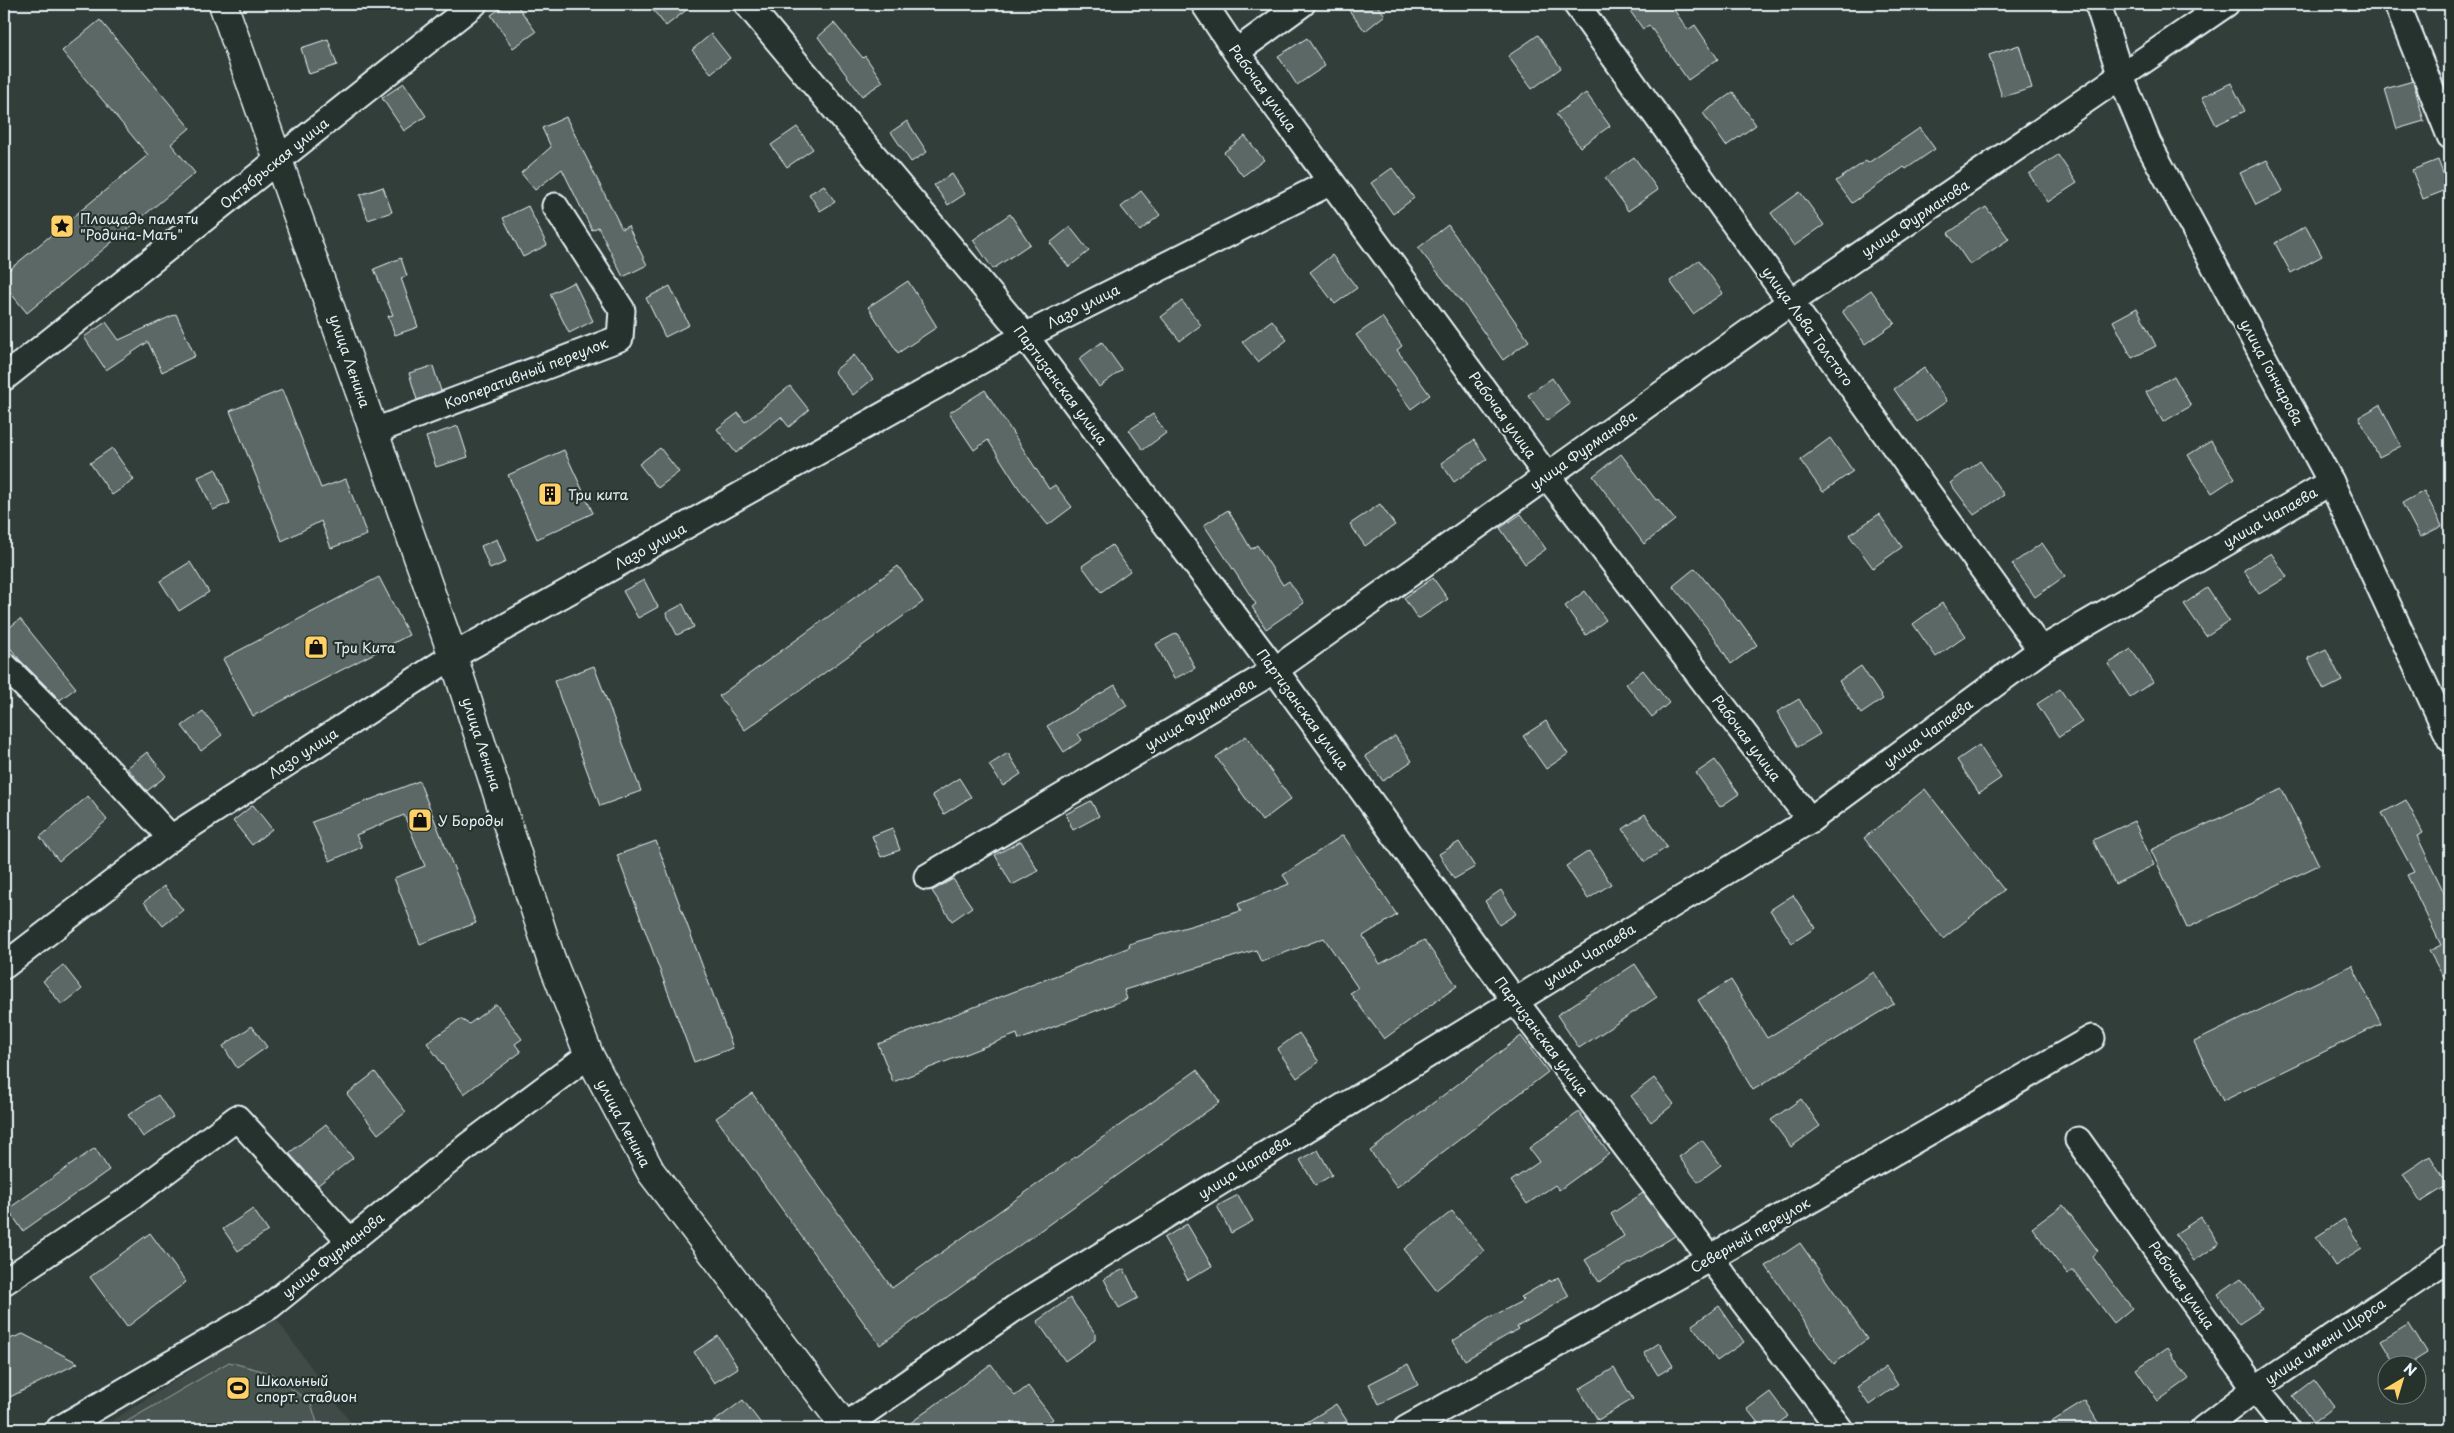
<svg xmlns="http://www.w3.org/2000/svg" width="2454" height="1433" font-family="'Playpen Sans',sans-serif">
<rect width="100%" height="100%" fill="#323e39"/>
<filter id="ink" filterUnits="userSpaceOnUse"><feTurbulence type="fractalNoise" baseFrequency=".02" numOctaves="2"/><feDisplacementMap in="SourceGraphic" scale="10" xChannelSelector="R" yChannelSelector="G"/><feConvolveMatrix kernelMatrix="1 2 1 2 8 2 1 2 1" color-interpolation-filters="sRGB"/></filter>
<g filter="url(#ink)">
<!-- built -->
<path fill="#3f4b46" d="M275,1317L355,1429H99Z"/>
<!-- green -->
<path fill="#495651" stroke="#98a4a4" d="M229,1362L270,1373L311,1403L319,1429H114Z"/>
<!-- building -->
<g fill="#5c6865" stroke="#e8f1f8">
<path d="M507,4H516L536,32L513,48L491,15Z"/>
<path d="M648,4H694L666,26Z"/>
<path d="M1344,4H1376L1385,15L1365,31Z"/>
<path d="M1625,4H1670L1688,30L1695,25L1718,59L1688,80L1649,25L1643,29Z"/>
<path d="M100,20L190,128L171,144L195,173L27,313L4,285V274L148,155L62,51Z"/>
<path d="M834,23L863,58L865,56L883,82L862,96L818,37Z"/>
<path d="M711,34L730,58L711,73L692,50Z"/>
<path d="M1538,35L1561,68L1532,89L1508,56Z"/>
<path d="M1307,38L1325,66L1297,85L1278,56Z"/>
<path d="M328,39L337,65L309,74L301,48Z"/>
<path d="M2019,45L2032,88L2002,97L1989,55Z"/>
<path d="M2413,81L2424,121L2397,129L2385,89Z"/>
<path d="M404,83L426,116L404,131L382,98Z"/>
<path d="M2231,83L2245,111L2216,125L2202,97Z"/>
<path d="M1733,92L1756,125L1726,146L1703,113Z"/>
<path d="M1586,93L1610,126L1580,147L1556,114Z"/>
<path d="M566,117L622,229L628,226L647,265L623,277L598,227L592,230L562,169L535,190L521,173L551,147L542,128Z"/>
<path d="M907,121L927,152L911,162L891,132Z"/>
<path d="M797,127L813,149L787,167L771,145Z"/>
<path d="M1920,128L1935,149L1906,169L1904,167L1852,203L1836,181L1866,161L1868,163Z"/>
<path d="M1245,136L1264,160L1243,176L1224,152Z"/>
<path d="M2058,155L2077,183L2048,202L2029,174Z"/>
<path d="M1634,157L1658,190L1628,211L1605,178Z"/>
<path d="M2267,160L2283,191L2256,205L2240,173Z"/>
<path d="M2438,160L2449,189L2423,199L2412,170Z"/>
<path d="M1392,168L1414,198L1393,214L1371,183Z"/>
<path d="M952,174L965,194L948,205L934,185Z"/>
<path d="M824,185L835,202L820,211L809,194Z"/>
<path d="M383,187L392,212L368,220L360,195Z"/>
<path d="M1141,191L1160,215L1140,231L1121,207Z"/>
<path d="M1800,192L1824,225L1794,246L1771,213Z"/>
<path d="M528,206L547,245L523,257L503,218Z"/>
<path d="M1986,207L2009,239L1970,265L1948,233Z"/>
<path d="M1010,214L1030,244L993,269L973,240Z"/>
<path d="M1448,225L1529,341L1503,360L1468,310L1418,248Z"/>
<path d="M2306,226L2322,256L2291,273L2275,243Z"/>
<path d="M1070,227L1089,251L1069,267L1050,243Z"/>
<path d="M1332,255L1357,288L1335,304L1310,272Z"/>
<path d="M401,258L407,276L401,278L418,327L395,335L388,316L393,315L374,269Z"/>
<path d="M1699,260L1723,293L1693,314L1670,281Z"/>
<path d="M908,281L937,327L898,353L868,307Z"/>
<path d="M574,282L593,321L569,333L550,294Z"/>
<path d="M670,286L689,325L665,337L646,298Z"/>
<path d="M1871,290L1895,323L1865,344L1842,311Z"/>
<path d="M1182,301L1201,325L1180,341L1161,317Z"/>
<path d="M2137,308L2156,346L2132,358L2113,321Z"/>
<path d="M176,314L195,356L162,372L148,342L106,370L84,337L106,322L119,340Z"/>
<path d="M1382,317L1402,346L1397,350L1430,395L1411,409L1356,335Z"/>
<path d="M1272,320L1287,340L1258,362L1242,342Z"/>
<path d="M1102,342L1122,370L1099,387L1079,359Z"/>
<path d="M854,355L873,379L853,395L834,371Z"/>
<path d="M433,366L441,391L417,400L409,373Z"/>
<path d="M1924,368L1947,401L1917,422L1894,389Z"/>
<path d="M2174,376L2191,406L2163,422L2146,392Z"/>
<path d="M1552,378L1570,404L1547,421L1528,395Z"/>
<path d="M790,386L809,410L789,427L781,417L736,453L717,429L738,413L745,422Z"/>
<path d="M282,390L321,488L346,479L367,535L331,548L321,521L282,541L230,411Z"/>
<path d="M985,390L1049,489L1055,485L1072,507L1048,525L1022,493L988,440L974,450L949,413Z"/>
<path d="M2380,405L2401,446L2379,457L2359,417Z"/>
<path d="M1153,414L1166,433L1143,450L1129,430Z"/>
<path d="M458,426L468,457L436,467L426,437Z"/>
<path d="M1830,438L1853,471L1823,492L1800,460Z"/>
<path d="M1474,440L1487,459L1454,482L1441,463Z"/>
<path d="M2211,441L2235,478L2212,493L2188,455Z"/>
<path d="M112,448L134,480L112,495L90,463Z"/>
<path d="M660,448L679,472L658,488L639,464Z"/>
<path d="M564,450L593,513L537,539L508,475Z"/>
<path d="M1621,454L1656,500L1658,499L1675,520L1644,544L1593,476Z"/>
<path d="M1980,461L2004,495L1974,515L1950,483Z"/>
<path d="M216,469L230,503L213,510L198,477Z"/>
<path d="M2424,491L2442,526L2420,537L2402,503Z"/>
<path d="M1380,504L1395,525L1365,546L1350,524Z"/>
<path d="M1228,510L1251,549L1257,545L1283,585L1289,581L1304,603L1266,629L1252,607L1256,604L1204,525Z"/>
<path d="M1521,514L1546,549L1525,564L1500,528Z"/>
<path d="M1879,514L1902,547L1873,568L1849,535Z"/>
<path d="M497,539L506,562L490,569L481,546Z"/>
<path d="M2042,543L2065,576L2035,597L2012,564Z"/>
<path d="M1112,545L1130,571L1101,592L1082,566Z"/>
<path d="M2271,553L2287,577L2259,594L2244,570Z"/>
<path d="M190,562L209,592L179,611L160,581Z"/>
<path d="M898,566L923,602L745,730L719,696Z"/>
<path d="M1695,568L1738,621L1739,620L1757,645L1731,664L1715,638L1673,586Z"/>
<path d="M379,577L409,635L253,716L223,659Z"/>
<path d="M1433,578L1448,599L1418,619L1404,598Z"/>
<path d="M644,580L658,607L638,618L623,591Z"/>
<path d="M2207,588L2229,621L2206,636L2184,604Z"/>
<path d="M1585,591L1606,620L1586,635L1565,606Z"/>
<path d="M1942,603L1966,636L1936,657L1913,624Z"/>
<path d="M683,604L694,627L677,635L666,613Z"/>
<path d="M20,619L76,688L60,700L19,659L4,640V632Z"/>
<path d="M1177,633L1195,668L1174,679L1156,644Z"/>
<path d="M2131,649L2153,682L2130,697L2108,664Z"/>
<path d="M2326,649L2342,681L2324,690L2308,658Z"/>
<path d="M594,666L641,791L600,806L554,681Z"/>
<path d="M1861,666L1883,699L1861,714L1839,681Z"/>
<path d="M1643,670L1669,703L1652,717L1626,684Z"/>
<path d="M1115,685L1127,706L1078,734L1082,740L1064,752L1047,726Z"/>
<path d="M2060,689L2082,722L2059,737L2037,704Z"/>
<path d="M1799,699L1820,734L1798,747L1777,712Z"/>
<path d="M203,711L222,735L201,751L182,726Z"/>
<path d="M1546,721L1568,754L1546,769L1523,736Z"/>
<path d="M1246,736L1291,799L1262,821L1216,757Z"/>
<path d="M1395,736L1412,761L1383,781L1365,756Z"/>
<path d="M1979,745L2001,778L1979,793L1957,760Z"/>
<path d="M147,752L166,776L147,791L127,768Z"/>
<path d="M1008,753L1021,774L1003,786L989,765Z"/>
<path d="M1715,760L1739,794L1720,807L1696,773Z"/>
<path d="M959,778L971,797L944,814L932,795Z"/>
<path d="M419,781L476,923L420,944L394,878L425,866L404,815L356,835L362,847L330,861L312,822Z"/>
<path d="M1925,789L2004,890L1943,939L1864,838Z"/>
<path d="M2282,789L2319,865L2187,928L2151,850Z"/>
<path d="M88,796L107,820L59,861L40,837Z"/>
<path d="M2406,800L2423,833L2417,836L2450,905V989L2429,951L2441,945L2407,875L2414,872L2382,813Z"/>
<path d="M1091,801L1099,816L1073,830L1066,814Z"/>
<path d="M253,805L272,829L252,845L233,821Z"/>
<path d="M1645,814L1667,847L1645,862L1623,829Z"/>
<path d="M2134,821L2154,865L2115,884L2093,840Z"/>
<path d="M892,828L900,850L881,857L872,836Z"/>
<path d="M1343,835L1397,915L1363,936L1380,964L1424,940L1457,986L1384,1039L1350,993L1358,988L1324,938L1261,962L1256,950L1124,990L1127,999L1019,1040L1017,1034L893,1082L878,1044L1130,947L1129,944L1241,911L1238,904L1289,884L1283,875Z"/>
<path d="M656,841L733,1048L694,1062L617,855Z"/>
<path d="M1021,841L1038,871L1012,885L995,855Z"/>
<path d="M1459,842L1475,867L1454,879L1439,854Z"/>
<path d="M1589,851L1611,884L1588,899L1566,866Z"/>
<path d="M953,879L972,907L952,921L932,891Z"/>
<path d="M164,886L183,910L163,926L144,902Z"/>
<path d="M1501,890L1516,914L1499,925L1485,901Z"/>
<path d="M1793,895L1815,928L1792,943L1770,910Z"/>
<path d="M1635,964L1657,997L1579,1048L1557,1015Z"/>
<path d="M63,965L82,989L62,1005L43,981Z"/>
<path d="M2352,965L2381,1024L2223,1101L2194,1042Z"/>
<path d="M1874,972L1894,1004L1753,1090L1698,1000L1731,980L1767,1038Z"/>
<path d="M496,1004L522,1039L515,1044L521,1052L464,1094L427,1043L460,1019L469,1024Z"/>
<path d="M252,1026L267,1047L237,1068L223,1046Z"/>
<path d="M1299,1033L1319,1062L1297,1078L1277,1049Z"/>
<path d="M1521,1036L1548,1072L1397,1187L1370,1151Z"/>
<path d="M1197,1070L1220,1102L880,1345L716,1118L752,1093L892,1288Z"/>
<path d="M375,1072L406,1112L378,1134L347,1094Z"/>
<path d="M1654,1078L1674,1104L1651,1122L1631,1096Z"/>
<path d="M158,1095L173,1117L143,1137L128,1115Z"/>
<path d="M1801,1099L1820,1126L1791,1147L1771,1120Z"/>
<path d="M1579,1112L1609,1154L1559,1190L1555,1185L1527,1204L1511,1181L1539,1162L1529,1148Z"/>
<path d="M326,1124L353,1158L318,1185L289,1153Z"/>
<path d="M1702,1140L1721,1165L1698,1182L1679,1157Z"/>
<path d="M95,1148L109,1170L23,1231L8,1209Z"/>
<path d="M1318,1150L1332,1175L1315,1185L1300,1160Z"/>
<path d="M2430,1156L2448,1185L2421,1202L2403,1174Z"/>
<path d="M1643,1193L1675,1236L1599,1282L1585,1260L1624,1236L1611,1214Z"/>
<path d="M1238,1195L1253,1221L1231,1233L1217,1206Z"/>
<path d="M2063,1205L2098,1251L2092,1256L2132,1308L2114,1323L2073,1270L2067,1274L2032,1228Z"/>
<path d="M253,1209L268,1231L238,1251L223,1229Z"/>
<path d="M1452,1211L1484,1251L1436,1290L1404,1249Z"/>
<path d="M2201,1217L2219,1244L2194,1261L2175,1234Z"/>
<path d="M2344,1219L2362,1249L2335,1266L2316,1237Z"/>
<path d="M1187,1224L1212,1266L1188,1280L1164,1238Z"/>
<path d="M150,1233L186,1282L127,1327L90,1277Z"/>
<path d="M1800,1243L1867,1339L1834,1364L1814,1338L1815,1337L1766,1266Z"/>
<path d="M1124,1269L1138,1298L1119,1308L1104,1279Z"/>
<path d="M1558,1277L1569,1296L1517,1327L1518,1329L1465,1360L1453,1341L1489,1318L1524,1300L1521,1297L1550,1280L1551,1282Z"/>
<path d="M2241,1278L2262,1309L2239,1324L2218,1294Z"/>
<path d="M1070,1298L1095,1333V1340L1065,1361L1037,1321Z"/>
<path d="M1719,1306L1744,1342L1717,1361L1692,1325Z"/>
<path d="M2409,1324L2427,1353L2406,1366H2396L2381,1341Z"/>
<path d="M23,1334L78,1363L4,1400V1341Z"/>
<path d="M718,1336L738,1368L714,1383L694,1352Z"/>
<path d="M1659,1343L1673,1366L1658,1375L1644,1353Z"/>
<path d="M2167,1348L2189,1379L2158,1401L2136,1369Z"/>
<path d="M991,1364L1015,1396L1028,1386L1053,1419L1039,1429H902Z"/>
<path d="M1408,1364L1418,1385L1379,1404L1369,1384Z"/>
<path d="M1886,1367L1898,1385L1869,1405L1857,1387Z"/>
<path d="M1614,1368L1633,1399L1598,1420L1579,1389Z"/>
<path d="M2314,1380L2334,1407L2313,1423L2293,1396Z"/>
<path d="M1770,1392L1788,1416L1771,1429H1763L1747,1409Z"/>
<path d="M743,1400L765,1429H704Z"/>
<path d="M2085,1401L2102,1429H2040Z"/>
<path d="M1336,1404L1347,1421L1334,1429H1296Z"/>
</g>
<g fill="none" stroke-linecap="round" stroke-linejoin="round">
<!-- minor casing -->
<g stroke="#e8f1f8" stroke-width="29">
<g id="minor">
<path d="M747,4L1025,336L1275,670L1515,1001L1840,1429"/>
<path d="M1204,4L1236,52L1547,476L1810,820"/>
<path d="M1576,4L2041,650"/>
<path d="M2098,4L2121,77L2148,143L2331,482L2450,739"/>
<path d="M2397,4L2450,136"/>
<path d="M1236,52L1302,4"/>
<path d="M4,378L474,4"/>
<path d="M375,431L620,338L622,310L555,206"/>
<path d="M4,665L93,754L171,838"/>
<path d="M927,877L1275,670L1791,302L2226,4"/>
<path d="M4,966L171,838L453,656L1025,336L1331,182"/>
<path d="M2078,1140L2255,1389L2287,1429"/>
<path d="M4,1282L126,1201L237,1118L350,1241"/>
<path d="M845,1426L1015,1308L1810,820L2041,650L2331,482"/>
<path d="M59,1429L270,1306L470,1144L589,1055"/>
<path d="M1406,1429L1710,1258L2092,1038"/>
<path d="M2203,1429L2255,1389L2450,1258"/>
</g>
</g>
<!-- major casing -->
<g stroke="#e8f1f8" stroke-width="31">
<path id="major" d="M223,4L453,656L551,959L589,1055L651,1172L847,1429"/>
</g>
<!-- minor -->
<use href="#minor" stroke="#26332d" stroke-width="25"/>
<!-- major -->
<use href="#major" stroke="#26332d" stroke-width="28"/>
</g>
</g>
<!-- icons -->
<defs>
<g id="sight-square" transform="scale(1.25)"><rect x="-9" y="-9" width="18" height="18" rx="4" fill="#ffd166" stroke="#26332d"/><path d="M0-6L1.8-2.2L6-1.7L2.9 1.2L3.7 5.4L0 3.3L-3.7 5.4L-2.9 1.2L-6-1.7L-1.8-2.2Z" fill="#111"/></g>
<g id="building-square" transform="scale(1.25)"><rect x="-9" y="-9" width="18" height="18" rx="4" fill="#ffd166" stroke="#26332d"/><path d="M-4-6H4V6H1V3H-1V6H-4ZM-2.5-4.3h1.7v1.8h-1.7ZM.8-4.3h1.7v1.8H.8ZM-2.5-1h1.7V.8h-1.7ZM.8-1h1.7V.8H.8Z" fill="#111"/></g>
<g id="shop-square" transform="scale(1.25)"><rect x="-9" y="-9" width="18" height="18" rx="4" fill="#ffd166" stroke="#26332d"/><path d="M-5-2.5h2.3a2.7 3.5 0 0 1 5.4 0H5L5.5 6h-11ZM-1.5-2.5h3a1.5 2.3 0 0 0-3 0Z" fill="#111"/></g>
<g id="stadium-square" transform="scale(1.25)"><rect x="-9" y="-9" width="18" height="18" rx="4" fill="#ffd166" stroke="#26332d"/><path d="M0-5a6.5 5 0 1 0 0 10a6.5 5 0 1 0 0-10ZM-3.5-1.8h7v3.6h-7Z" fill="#111"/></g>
</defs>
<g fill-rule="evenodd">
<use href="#sight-square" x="62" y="226"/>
<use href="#building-square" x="550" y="494"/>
<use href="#shop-square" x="316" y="647"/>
<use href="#shop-square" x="420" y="820"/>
<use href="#stadium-square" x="238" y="1388"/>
</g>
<g text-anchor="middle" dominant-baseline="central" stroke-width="4.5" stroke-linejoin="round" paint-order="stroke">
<!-- street labels -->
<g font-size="14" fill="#e8f1f8" stroke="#26332d">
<text transform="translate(1263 88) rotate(54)">Рабочая улица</text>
<text transform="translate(274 163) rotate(-39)">Октябрьская улица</text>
<text transform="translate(1915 218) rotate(-34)">улица Фурманова</text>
<text transform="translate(1083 306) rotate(-27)">Лазо улица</text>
<text transform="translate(1808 326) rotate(54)">улица Льва Толстого</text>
<text transform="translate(350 361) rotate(71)">улица Ленина</text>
<text transform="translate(2272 372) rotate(62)">улица Гончарова</text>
<text transform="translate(526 373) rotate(-21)">Кооперативный переулок</text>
<text transform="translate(1061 385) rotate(53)">Партизанская улица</text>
<text transform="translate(1503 415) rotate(54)">Рабочая улица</text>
<text transform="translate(1583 450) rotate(-35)">улица Фурманова</text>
<text transform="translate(2270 517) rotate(-30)">улица Чапаева</text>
<text transform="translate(650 546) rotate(-29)">Лазо улица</text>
<text transform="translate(1303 709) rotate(54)">Партизанская улица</text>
<text transform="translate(1200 714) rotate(-31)">улица Фурманова</text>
<text transform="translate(1928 733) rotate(-36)">улица Чапаева</text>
<text transform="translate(1747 738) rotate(53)">Рабочая улица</text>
<text transform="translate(482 744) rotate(72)">улица Ленина</text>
<text transform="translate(303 753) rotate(-33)">Лазо улица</text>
<text transform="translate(1589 955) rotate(-32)">улица Чапаева</text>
<text transform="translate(1542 1036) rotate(53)">Партизанская улица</text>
<text transform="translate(624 1123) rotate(62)">улица Ленина</text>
<text transform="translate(1244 1167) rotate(-32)">улица Чапаева</text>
<text transform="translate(1750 1235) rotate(-30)">Северный переулок</text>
<text transform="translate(333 1255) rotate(-39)">улица Фурманова</text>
<text transform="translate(2182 1285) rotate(55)">Рабочая улица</text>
<text transform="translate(2325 1341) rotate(-34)">улица имени Щорса</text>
</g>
<!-- poi labels -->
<g font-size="14" fill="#e8f1f8" stroke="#26332d" text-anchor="start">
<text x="80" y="218">Площадь памяти<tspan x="80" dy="16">"Родина-Мать"</tspan></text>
<text x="568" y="494">Три кита</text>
<text x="334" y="647">Три Кита</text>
<text x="438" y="820">У Бороды</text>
<text x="256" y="1380">Школьный<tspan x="256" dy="16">спорт. стадион</tspan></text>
</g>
</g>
<!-- margin -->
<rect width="2454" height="1433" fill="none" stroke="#26332d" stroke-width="20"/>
<rect x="10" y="10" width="2434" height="1413" fill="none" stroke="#e8f1f8" stroke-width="2" filter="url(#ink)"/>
<!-- north arrow -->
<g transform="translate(2402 1380) rotate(38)"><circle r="24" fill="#26332d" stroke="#747f7e"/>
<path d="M0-4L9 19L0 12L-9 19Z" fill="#ffd166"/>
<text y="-8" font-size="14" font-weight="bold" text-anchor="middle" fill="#e8f1f8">N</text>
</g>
</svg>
